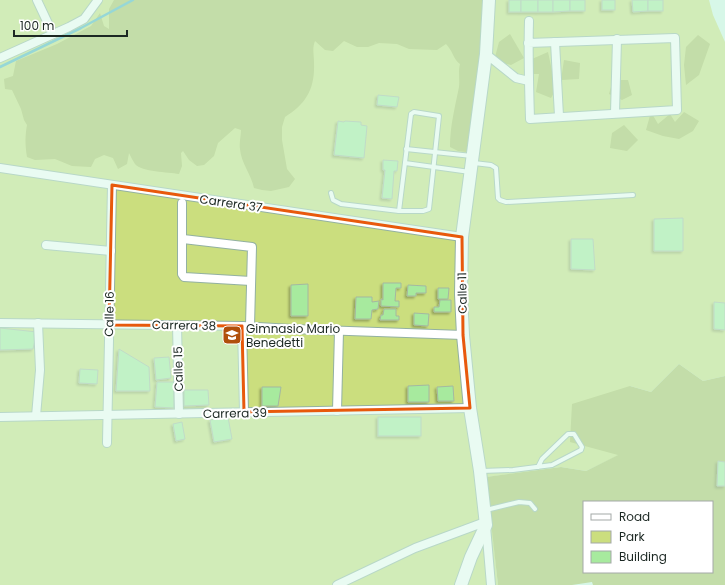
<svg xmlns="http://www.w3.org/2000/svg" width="725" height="585" font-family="Poppins,sans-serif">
<defs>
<filter id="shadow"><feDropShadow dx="-2" dy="2" stdDeviation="1" flood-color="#0004"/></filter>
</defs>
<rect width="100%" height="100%" fill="#d7f7e8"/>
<!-- green -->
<path fill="#cbde7e" d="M0,0H709L713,15L725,42V376L703,381L679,364L651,392L630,386L619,455L586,471L561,467L487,477L498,585H0Z"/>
<!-- forest -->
<g fill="#aabc5d" fill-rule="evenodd">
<path d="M114,0H482L486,3L484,33L481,38L482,44L471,146L466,152L458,151L450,147C450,126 455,107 459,87C460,79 458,72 460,64C453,59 453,51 446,44L437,50L409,49L397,44L379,43L368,47H357L344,41L333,51L325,50L315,41C312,48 314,55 314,63C315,89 306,104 285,117L282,127V140L287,169L295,179L289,187L271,191L262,190L254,188C251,174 241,163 240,149C239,143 241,136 241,130L235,128L218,143L214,156L204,165L197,166L189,160L183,151L181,153L182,166L179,174C168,172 142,172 135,164C133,161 131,157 129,153L127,164L118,169L113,158L104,155L95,159L91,167L72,166L55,159L35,160L27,157C25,145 25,136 27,125L24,120L21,109L12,90L5,89L4,79L13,76L16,61L57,44L91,26L100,13L104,26L109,29V9Z"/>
<path d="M510,34L524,58L511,65L494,61L499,42Z"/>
<path d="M698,35L710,44L699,75L686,85L684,65L686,47Z"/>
<path d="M548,52L552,71L561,80L564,60L580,63L579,79L561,80L551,98L536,92L539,74H531L532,59Z"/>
<path d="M613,80H628L632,95L622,100L609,94Z"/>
<path d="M651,112L658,124L670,114L675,122L684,112L699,121L693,131L679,139L663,136L646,130Z"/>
<path d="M624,125L638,140L627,151L610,148L612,133Z"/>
<path d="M679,364L703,381L725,376V585H593L592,582L572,585H498L486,477L561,467L586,471L618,455L570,442L572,404L630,386L651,392ZM584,502H712V572H584Z"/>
</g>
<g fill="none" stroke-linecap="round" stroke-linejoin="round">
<!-- stream -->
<path stroke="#47b0c3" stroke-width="2.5" d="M0,67L81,28L133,0"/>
</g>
<!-- building -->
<g fill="#a7ea9e" stroke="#a4b8a1" filter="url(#shadow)">
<rect x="509" y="0" width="12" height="12"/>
<rect x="521" y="0" width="17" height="12"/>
<rect x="538" y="0" width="15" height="12"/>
<path d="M553,0H570V11L553,12Z"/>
<rect x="570" y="0" width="15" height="11"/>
<rect x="602" y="0" width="13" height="10"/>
<path d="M632,0H648V11L633,12Z"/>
<rect x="648" y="0" width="15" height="11"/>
<path d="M378,95L399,97L397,107L377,105Z"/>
<path d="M338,121L344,122L345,121L361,122V125L367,126L364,158L334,155Z"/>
<path d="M383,160L398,161L397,171H394L392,199L382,198L385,170H383Z"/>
<path d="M683,218V251H654V219Z"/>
<path d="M571,239H593L595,270L571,269Z"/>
<path d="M383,283H401V288H396L395,301H399V307L381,306V299L383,300Z"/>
<path d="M308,284V316H291V285Z"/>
<path d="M408,285L426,286V293H416V296H407Z"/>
<path d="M438,288H449L448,299H438Z"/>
<path d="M356,297H372V302L379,301L378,309L372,310L371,319H355Z"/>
<path d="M440,300H451V312H434V307H439Z"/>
<path d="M714,302L725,303V330L714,329Z"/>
<path d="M384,309H396V316H399V320H380L381,315H383Z"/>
<path d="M414,313L429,314L428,326L414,325Z"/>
<path d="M0,328L37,332L33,349L0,350Z"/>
<path d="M119,349L149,367L150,391H116Z"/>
<path d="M169,357L171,378L156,380L154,358Z"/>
<path d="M80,369L98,370L97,384L79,383Z"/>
<path d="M157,382H174V408L155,407Z"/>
<path d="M429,385V402H408V386Z"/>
<path d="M453,386L454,401H438L437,387Z"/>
<path d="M262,387H281L278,406H262Z"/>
<path d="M184,390H208L209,405L184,406Z"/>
<path d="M228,417L232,439L214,442L210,420Z"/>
<rect x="378" y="417" width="43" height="19"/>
<path d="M182,422L185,439L176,441L173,424Z"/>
<path d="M718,461L725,462V486H717Z"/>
</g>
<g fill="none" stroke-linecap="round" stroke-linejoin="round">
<!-- lane casing -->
<g stroke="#93b1a2" stroke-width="6">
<g id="lane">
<path d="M414,112L439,116L429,209L423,211H399L411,114Z"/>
<path d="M406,149L472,156"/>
<path d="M405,163L470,172"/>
<path d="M474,163L491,165L496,168L498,198L500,200L506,202L633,195"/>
<path d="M331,193L333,200L341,204L399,211"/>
<path d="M481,471L513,470L552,465L581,450L582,447L574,434H568L542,459L538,467"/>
<path d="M486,510L519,502L530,503L535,509"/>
</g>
</g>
<!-- street casing -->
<g stroke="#93b1a2" stroke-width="10">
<g id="street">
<path d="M37,0L53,34"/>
<path d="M555,42L559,116"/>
<path d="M528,43L675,38L677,110L530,119C529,86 528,54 529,21"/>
<path d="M486,54L516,78L529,81"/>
<path d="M0,58L69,27L84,19L98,0"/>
<path d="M615,113L617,39"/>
<path d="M0,168L462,237"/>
<path d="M182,203V274L184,277L251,281"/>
<path d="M183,239L252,247L250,326"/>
<path d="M46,245L111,251"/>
<path d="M0,323L242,326L292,329L463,335"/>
<path d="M177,325L179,414"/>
<path d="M242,326L244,412"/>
<path d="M337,411L339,331"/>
<path d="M36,416L40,370L38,323"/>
<path d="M0,417L470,408"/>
<path d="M107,443L112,185"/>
<path d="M486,526L491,585"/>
<path d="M337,585L415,548L485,522"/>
</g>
</g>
<!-- secondary casing -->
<g stroke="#93b1a2" stroke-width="14">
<path id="secondary" d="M461,585L471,557L486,525L480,471L470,408L463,335L461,294L462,237L486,54L489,0"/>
</g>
<!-- lane -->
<use href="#lane" stroke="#fff" stroke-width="4"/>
<!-- street -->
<use href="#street" stroke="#fff" stroke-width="8"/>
<!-- secondary -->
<use href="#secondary" stroke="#fff" stroke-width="12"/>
</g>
<!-- marked area -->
<path d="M0 0H725V585H0ZM112,185L462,237L463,335L470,408L244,412L242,326L109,325Z" fill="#d7f7e8" fill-opacity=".55" fill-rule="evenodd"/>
<path fill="none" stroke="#e8590c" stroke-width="3" stroke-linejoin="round" d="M112,185L462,237L463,335L470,408L244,412L242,326L109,325Z"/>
<!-- icons -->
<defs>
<g id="school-square" transform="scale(1)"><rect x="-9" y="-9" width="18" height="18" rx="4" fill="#b04f0b" stroke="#fff"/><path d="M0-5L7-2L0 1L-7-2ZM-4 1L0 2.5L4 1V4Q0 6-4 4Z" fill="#fff"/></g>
</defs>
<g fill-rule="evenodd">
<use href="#school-square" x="232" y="335"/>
</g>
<g text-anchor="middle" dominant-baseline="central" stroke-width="4" stroke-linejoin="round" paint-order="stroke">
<!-- street labels -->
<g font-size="12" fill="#1c2823" stroke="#fff">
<text transform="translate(231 203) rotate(8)">Carrera 37</text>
<text transform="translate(462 293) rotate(-91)">Calle 11</text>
<text transform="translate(109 314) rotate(-89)">Calle 16</text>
<text transform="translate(184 325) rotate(1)">Carrera 38</text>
<text transform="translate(178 369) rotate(-91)">Calle 15</text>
<text transform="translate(235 413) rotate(-1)">Carrera 39</text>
</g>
<!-- poi labels -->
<g font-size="12" fill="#1c2823" stroke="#fff" text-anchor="start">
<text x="246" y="328">Gimnasio Mario<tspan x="246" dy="14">Benedetti</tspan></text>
</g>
</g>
<!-- legend -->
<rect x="583" y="501" width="130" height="72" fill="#ffffff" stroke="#a4a9a7"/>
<rect x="591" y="514" width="20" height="6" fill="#ffffff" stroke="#a4a9a7"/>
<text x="619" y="521" font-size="12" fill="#1c2823">Road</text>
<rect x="591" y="531" width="20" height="12" fill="#cbde7e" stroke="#a4a9a7"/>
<text x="619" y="541" font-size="12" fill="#1c2823">Park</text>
<rect x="591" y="551" width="20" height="12" fill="#a7ea9e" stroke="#a4a9a7"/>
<text x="619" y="561" font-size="12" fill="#1c2823">Building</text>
<!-- scale -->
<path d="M14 30v6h113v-6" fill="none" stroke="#1c2823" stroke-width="2"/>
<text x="20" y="30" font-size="12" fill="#1c2823" stroke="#ffffff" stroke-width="3" paint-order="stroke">100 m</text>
</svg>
